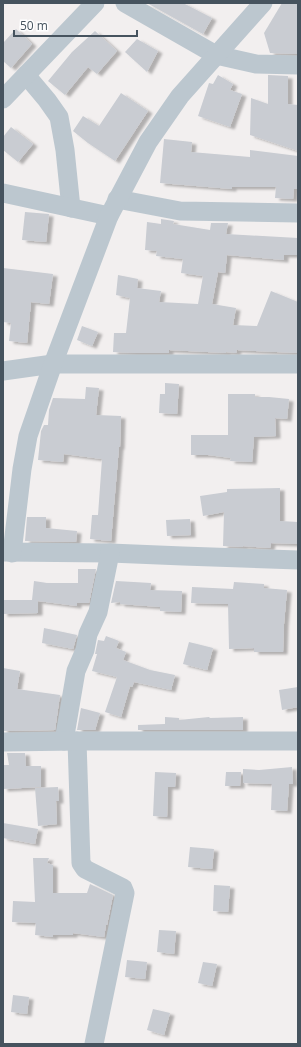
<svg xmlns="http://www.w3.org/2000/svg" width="301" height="1047" font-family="'Open Sans',sans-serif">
<defs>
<filter id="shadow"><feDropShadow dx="4.5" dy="2.5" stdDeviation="1" flood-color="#0004"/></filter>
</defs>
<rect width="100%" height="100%" fill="#f2efef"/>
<!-- building -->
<g fill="#c9ccd2" filter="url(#shadow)">
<path d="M147,3H183L212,18L203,34Z"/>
<path d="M282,3H298L297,54L270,53L264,33Z"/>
<path d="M16,29L32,44L11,68L3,61V43Z"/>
<path d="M95,31L117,51L97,74L88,67L65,95L48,81L72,52Z"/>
<path d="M137,39L158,51L147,72L125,52Z"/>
<path d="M218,75L233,84L230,90L242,94L230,127L198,116L209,83L213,84Z"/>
<path d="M268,75L288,76V104L298,105V151L250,135L251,98L268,104Z"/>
<path d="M121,93L148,111L115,161L88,143L73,131L83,116L99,126Z"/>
<path d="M11,127L33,144L18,162L3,150V137Z"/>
<path d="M164,139L192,142L191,152L250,157V150L298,156V189H294L293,199L275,198L276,187H232V189L160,183Z"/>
<path d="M25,212L49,214L46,242L22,240Z"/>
<path d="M161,219L174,221L173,224L210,230L211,223H228L226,234L298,238V255H284V260L227,255L225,273L218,272L212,304L236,308L233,325L257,326L271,291L298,302V353L237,350L236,353L226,352V353L169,350V353H133L113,352L114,333H126L130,298L116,295L118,275L138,279L137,288L161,291L159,302L198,304L203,276L181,273L183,259L156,256L157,251L145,250L147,222L161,224Z"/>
<path d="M3,268L53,274L49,304L31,302L27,343L9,341L11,323L3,322Z"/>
<path d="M82,326L98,332L92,346L77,340Z"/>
<path d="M165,383L179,384L177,414L159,413L160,394H165Z"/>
<path d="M86,387L99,388L96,415L121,416L120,447H119L111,541L90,539L92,515H98L102,459L64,454L63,462L38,460L41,431L44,425H48L49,410L53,398L85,399Z"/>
<path d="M228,394H255V397H269L289,399L287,419L275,418L276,436L254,437L252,462L230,461L231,458L208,455H191V435H228Z"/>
<path d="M280,488V521L298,522V544L271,543L270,548L243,546V547L223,546L224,512L203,516L200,496L227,492V489Z"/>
<path d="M27,517H46V528L77,531L76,542L25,541Z"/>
<path d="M190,519L191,535L167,536L166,520Z"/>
<path d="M78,569H96L89,603H77V606L38,601V613L3,614V600H32L34,581L47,583H78Z"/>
<path d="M116,581L151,583L150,590L182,591L181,612L160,611V607L120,604V602L111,603Z"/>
<path d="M234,582L264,584V588L287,590L284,624L283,652H254V648L229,649L228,604L191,603L192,587L233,589Z"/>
<path d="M44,628L77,635L73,649L42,643Z"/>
<path d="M106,636L119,641L116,648L126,652L123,660L150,670L175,675L171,690L134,682L132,687L130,686L121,717L105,712L117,677L92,671L97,654H95L98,640L104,641Z"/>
<path d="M189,642L213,648L207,670L183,664Z"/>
<path d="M3,668L20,671L17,689L60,695L55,730L3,731Z"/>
<path d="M298,687V707L282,710L279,690Z"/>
<path d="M81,708L100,713L95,730H77Z"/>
<path d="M165,717L179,718V720L209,717L210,718L243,717V730H138V725L165,724Z"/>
<path d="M7,753H25L26,766H41V787L3,789V765H9Z"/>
<path d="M292,767L293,784H289L287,811L271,810L272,784L243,783V769L259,770Z"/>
<path d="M155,772L176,773L175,787H168L167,817L153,816Z"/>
<path d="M226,772H241L240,786H225Z"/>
<path d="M58,787L59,801H56L57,824L38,826L35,788Z"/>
<path d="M3,823L38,829L35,844L3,838Z"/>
<path d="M190,847L214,849L212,869L188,867Z"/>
<path d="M33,858H49L47,863L53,865V893H87L90,884L113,895L107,925H106L104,937L73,933V935H53V937L35,935L36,923L12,922L13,901L35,902Z"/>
<path d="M214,885L230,886L228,912L213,911Z"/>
<path d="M159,930L176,931L174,954L157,952Z"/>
<path d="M127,960L147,962L145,979L125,977Z"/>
<path d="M203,962L217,964L212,986L198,983Z"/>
<path d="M13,995L29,997L27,1014L11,1012Z"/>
<path d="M153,1009L170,1013L164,1035L147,1030Z"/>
</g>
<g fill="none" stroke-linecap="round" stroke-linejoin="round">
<!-- street -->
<g stroke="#bcc7cf" stroke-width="19">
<path d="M125,3L216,55L256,64L298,65"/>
<path d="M26,75L47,100L59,117L65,150L71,208"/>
<path d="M3,99L95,3"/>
<path d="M3,193L109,216"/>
<path d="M117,199L180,211L298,213"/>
<path d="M3,371L53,364H298"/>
<path d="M3,552L110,553L183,556L298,560"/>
<path d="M12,553L22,469L28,436L53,364L109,216L148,142L180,96L263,3"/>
<path d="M64,741L76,671L85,650L88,634L98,612L110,553"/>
<path d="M77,741L81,863L85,869L123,888L125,893L94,1044"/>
<path d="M3,742L77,741H298"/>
</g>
</g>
<!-- border -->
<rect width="301" height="1047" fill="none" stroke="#46535e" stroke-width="8"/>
<!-- scale -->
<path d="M14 30v6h123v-6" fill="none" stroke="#46535e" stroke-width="2"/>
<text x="20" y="30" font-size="12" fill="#46535e" stroke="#ffffff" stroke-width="3" paint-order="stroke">50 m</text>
</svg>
